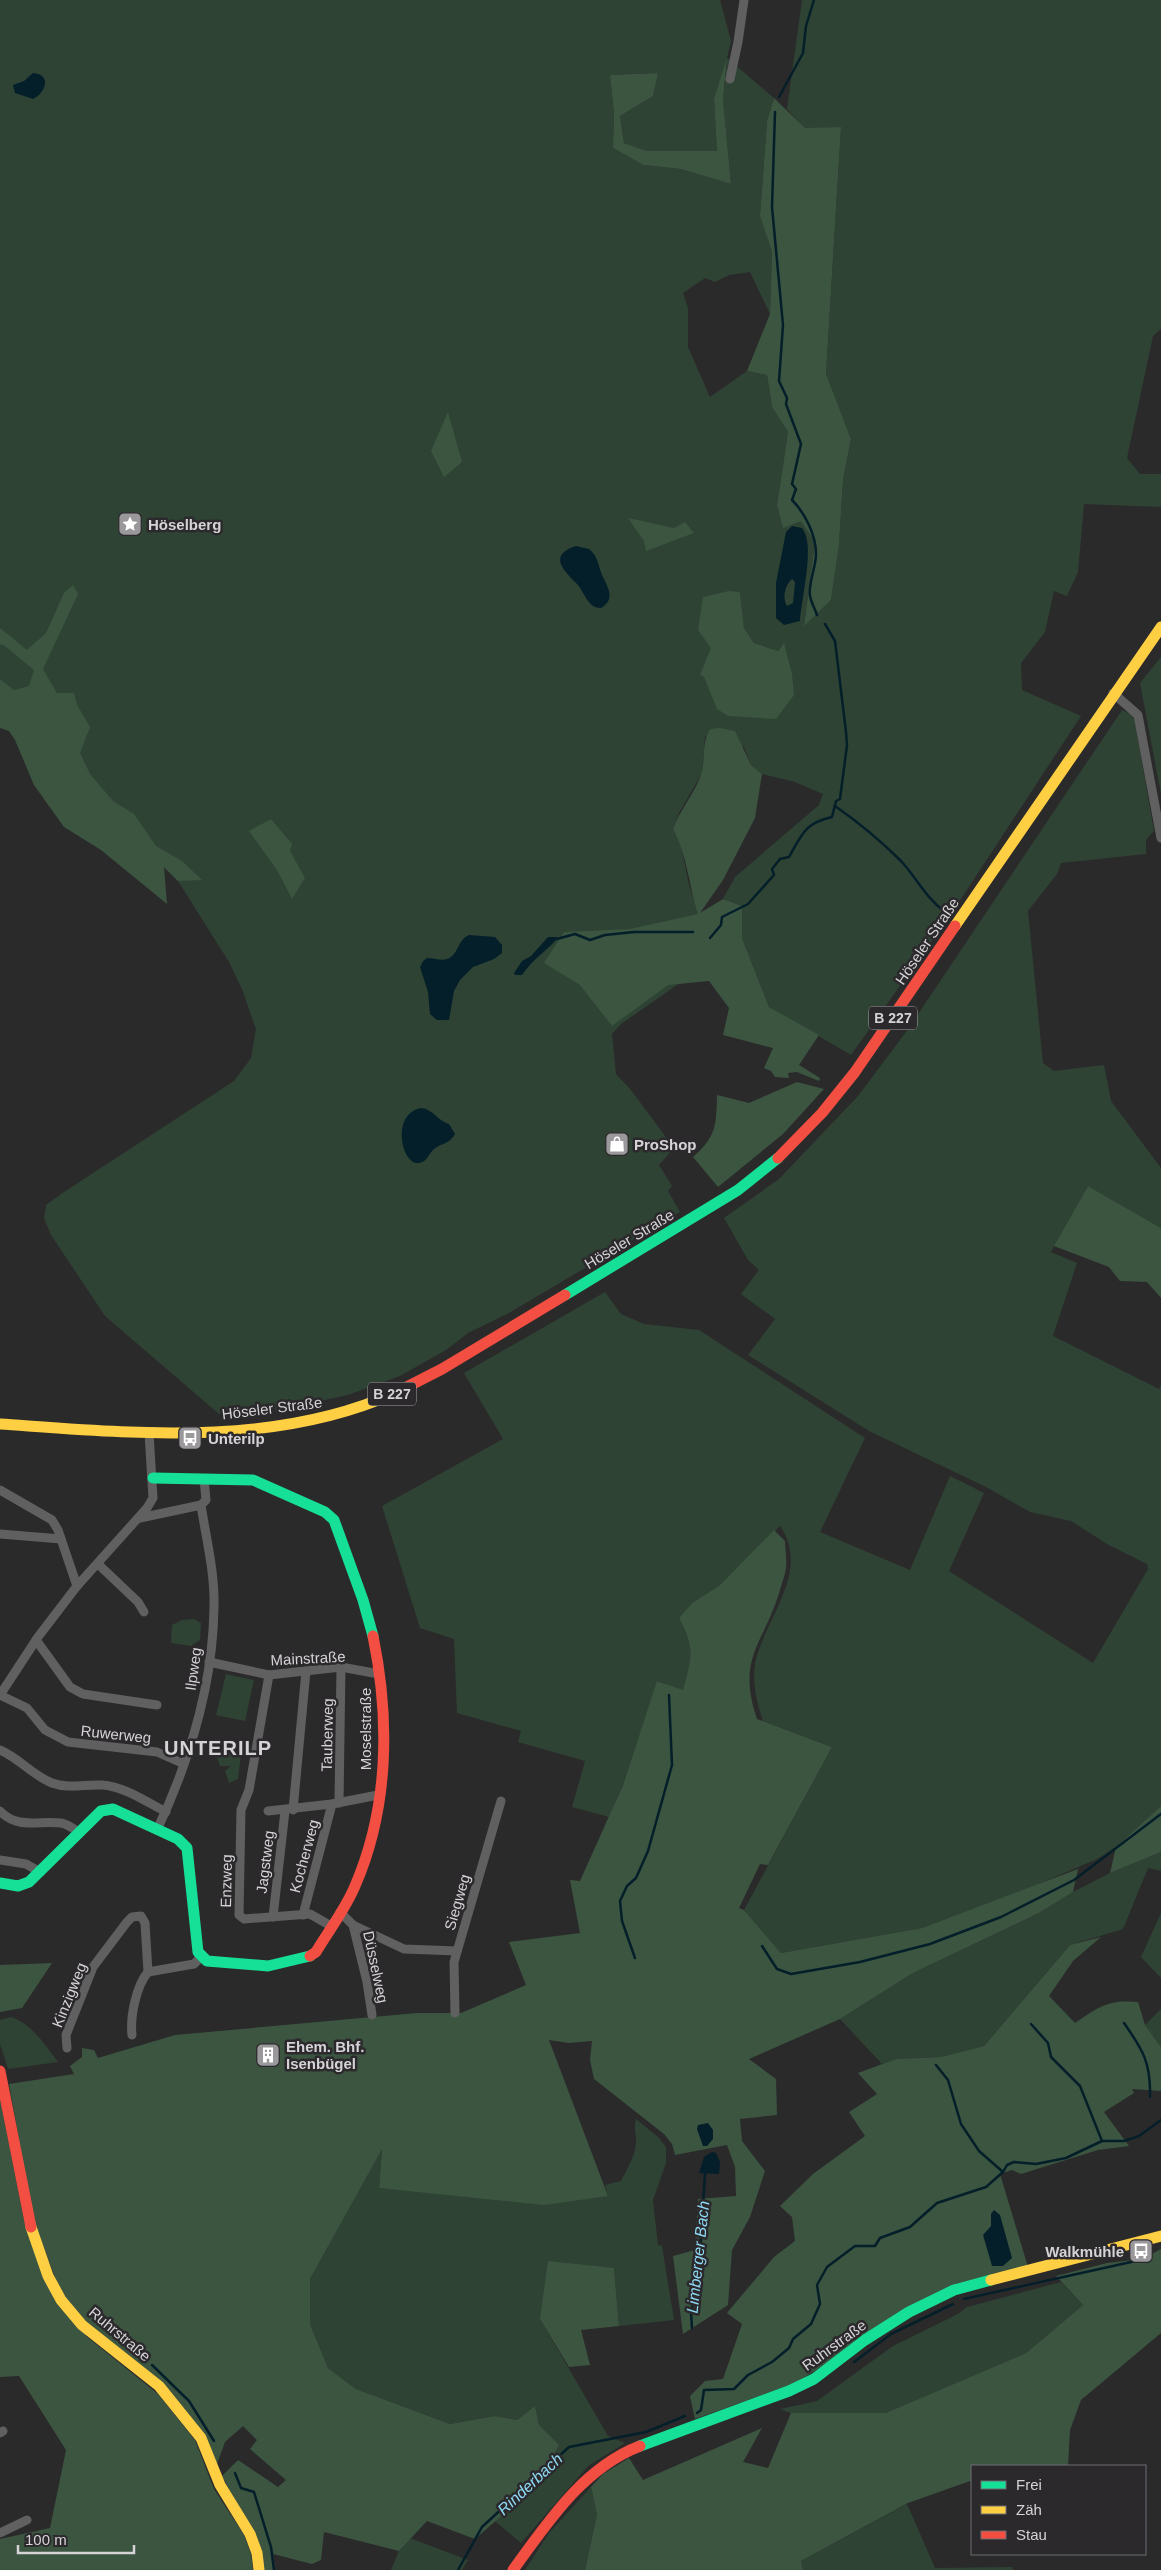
<svg xmlns="http://www.w3.org/2000/svg" width="1161" height="2570" font-family="Arial,sans-serif">
<rect width="100%" height="100%" fill="#2b2a2b"/>
<!-- green -->
<g fill="#2e4334" fill-rule="evenodd">
<path d="M0,0H720L731,41L727,58L774,98L767,121L760,216L772,252L770,314L750,272L729,275L715,282L705,278L683,293L688,308V347L710,397L747,371L767,375L772,407L788,432L777,505L783,527L801,520L815,542L804,625L831,600L839,545L843,480L851,439L826,375L841,127L805,129L787,109L802,0H1161V329L1153,336L1127,458L1140,474H1161V507L1084,504L1078,572L1067,596L1054,591L1045,632L1021,663L1022,690L1081,716L955,908L851,1055L769,1007L742,938V906L723,899L735,877L819,805L823,794L795,782L762,774L751,765L744,747L705,736L702,773L679,813L673,829L680,841L689,885L699,914L690,976L621,1024L612,1034L616,1074L631,1090L674,1148L659,1165L672,1186L668,1191L680,1212L507,1314L468,1333L446,1350L400,1376L348,1395L287,1408L219,1414L105,1316L51,1235L44,1218L46,1205L64,1192L234,1081L251,1058L256,1029L242,989L229,962L178,881L111,815L0,694ZM727,62L723,99L731,184L681,169L643,165L613,148L614,114L610,75L658,73L653,96L620,116L624,143L647,151H717L714,99ZM729,592H740L744,628L754,643L778,651L783,644L776,719L758,716Z"/>
<path d="M1161,657V794L1140,683Z"/>
<path d="M1122,710L1134,716L1154,831L1146,840V854L1061,863L1057,874L1028,911L1043,1063L1054,1071L1104,1065L1111,1101L1161,1168V1228L1088,1186L1051,1252L1077,1263L1053,1336L1159,1389L1161,1385V1806L1116,1847L1097,1859L1025,1890L922,1928L781,1953L744,1910L832,1747L763,1721C757,1702 752,1684 755,1664C764,1619 812,1572 780,1526L720,1585L692,1603L679,1618C696,1650 691,1658 683,1691L658,1681L623,1784L609,1817L572,1807L585,1761L518,1742L521,1731L457,1713L454,1639L420,1628L382,1506L503,1439L464,1373L605,1292L621,1314L644,1324L699,1330L865,1438L820,1532L910,1570L950,1476L984,1493L949,1571L1093,1663L1148,1569L1147,1564L1107,1544L1071,1521L1030,1512L986,1487L869,1431L748,1355L775,1319L741,1294L759,1270L748,1260L724,1218L779,1179L858,1096L906,1032Z"/>
<path d="M194,1619L201,1623L200,1640L191,1646L171,1643L172,1625L182,1620Z"/>
<path d="M226,1674L254,1680L245,1721L216,1715Z"/>
<path d="M231,1746L241,1754L238,1779L229,1783L225,1771L231,1766H220L216,1754L220,1749Z"/>
<path d="M1161,1852V1871L1148,1868L1123,1929L1070,1945L984,2046L941,2057L896,2059L882,2064L840,2019L913,1973L1039,1913L1073,1892L1110,1873Z"/>
<path d="M1161,1913V1978L1141,1957Z"/>
<path d="M1161,2009V2047L1145,2025Z"/>
<path d="M11,2017C32,2024 45,2045 58,2062L8,2069L0,2044V2020Z"/>
<path d="M636,2119L659,2138L666,2147V2163L653,2200L658,2245L662,2246L674,2320L619,2326L614,2268L540,2319L608,2436L625,2443L588,2466L521,2543L495,2521L536,2486L539,2425L535,2406L517,2420L495,2416L450,2424L356,2389L328,2368L310,2324V2279L382,2148L379,2188L608,2196L605,2185L621,2181C627,2169 635,2157 636,2143C637,2134 633,2129 636,2119Z"/>
<path d="M1061,2282L1083,2305L1026,2353L887,2413H791L780,2409L817,2401L893,2346L958,2314L967,2307Z"/>
<path d="M591,2487L597,2515L585,2570H525L549,2533Z"/>
<path d="M907,2504L935,2568L1012,2567L1013,2570H803L801,2561Z"/>
<path d="M410,2538L460,2557L468,2560L462,2570H391L399,2551Z"/>
</g>
<!-- forest -->
<g fill="#3b5541">
<path d="M727,58L723,99L731,184L681,169L643,165L613,148L614,114L610,75L658,73L653,96L620,116L624,143L647,151H717L714,99Z"/>
<path d="M774,98L805,128L841,127L826,374L851,439L843,480L839,545L831,600L804,626L815,542L801,521L783,528L777,505L788,432L772,407L767,375L747,371L770,314L772,252L760,216L767,121Z"/>
<path d="M448,412L462,462L444,477L431,451Z"/>
<path d="M628,518L674,528L685,522L694,533L646,551L644,541Z"/>
<path d="M73,585L78,594L43,669L57,693H74L77,705L90,727L80,753L90,774L113,801L134,814L156,846L182,861L202,880L178,881L164,867L167,904L101,850L64,827L34,785L15,740L9,731L0,728V679L14,690L29,686L34,670L5,646L0,644V628L27,650L46,633L64,593Z"/>
<path d="M729,591L740,592L744,628L754,643L778,651L784,643L792,674L794,695L776,719L728,716L717,709L704,677L700,675L711,648L698,630L703,597Z"/>
<path d="M720,728L735,731L751,765L762,774L755,818L723,880L700,913L723,899L742,906V938L769,1007L819,1035L799,1065L820,1078L819,1081L797,1072L788,1073L789,1078L775,1077L771,1071L764,1068L773,1048L723,1035L729,1008L709,981L668,985L612,1026L580,985L544,963L564,932L630,929L698,914C689,886 687,854 673,829C680,809 697,791 702,771C705,757 702,742 710,729Z"/>
<path d="M271,819L292,844L290,851L305,878L292,899L277,870L249,831Z"/>
<path d="M797,1082L824,1089L783,1134L718,1187L693,1157C717,1136 716,1125 717,1095L749,1103Z"/>
<path d="M1088,1186L1161,1228V1298L1147,1282L1120,1281L1109,1267L1054,1246Z"/>
<path d="M774,1530L785,1541C785,1550 787,1559 786,1568C785,1575 782,1583 780,1590C764,1645 736,1656 757,1719L832,1747L768,1865L760,1864L739,1908L744,1910L781,1953L922,1928L1078,1869L1073,1892L1039,1913L913,1973L840,2019L749,2059L776,2079L777,2115L740,2119L742,2141L765,2171L750,2217L732,2250L728,2305L683,2334L673,2256L695,2250L698,2199L736,2196L735,2167L727,2145L675,2155L672,2144L664,2134L594,2079L590,2060L592,2041L569,2043L549,2040L608,2196L544,2205L379,2188L382,2149L310,2279V2324L328,2368L356,2389L450,2424L495,2416L517,2420L535,2406L539,2425L559,2445L536,2486L475,2539L427,2521L399,2551L324,2532L321,2560L312,2564L273,2554L275,2570H264L237,2504L222,2476L238,2460L278,2487L286,2480L250,2449L257,2440L243,2426L225,2442L217,2464L206,2438L84,2321L60,2291L33,2219L9,2084L74,2074L70,2066L82,2057V2048L94,2050L98,2058L175,2035L417,2013H461L526,1985L509,1942L580,1933L570,1880L580,1881L623,1785L657,1681L683,1690C691,1658 696,1650 679,1618L692,1603L720,1585Z"/>
<path d="M1161,1806V1852L1110,1873L1116,1847Z"/>
<path d="M1101,1937L1073,1961L1049,1996L1075,2023C1098,2007 1109,1999 1138,2002L1145,2025L1161,2047V2091L1132,2089L1134,2093L1104,2112L1129,2146L1098,2150L1021,2174L1012,2170L1000,2174L1028,2267L958,2283L795,2383L695,2419L690,2396L705,2381L723,2379L742,2324L727,2313L774,2257L795,2241L792,2217L780,2206L813,2174L865,2136L849,2112L877,2094L858,2073L896,2059L941,2057L984,2046L1070,1945Z"/>
<path d="M52,1963L22,2008L0,2012V1965Z"/>
<path d="M0,2098L24,2220L86,2336L158,2394L195,2440L214,2489L244,2535L251,2554L253,2570H0V2539L50,2528L66,2450L19,2376L0,2377Z"/>
<path d="M1161,2249V2333L1081,2400L1070,2430L1068,2466H972V2484L970,2481L908,2503L801,2561L803,2570H585L597,2515L591,2487L603,2474L629,2458L643,2480L762,2428L743,2462L768,2468L791,2413H886L1026,2353L1083,2305L1056,2276L1107,2263L1142,2259Z"/>
<path d="M548,2261L614,2268L619,2326L581,2330L590,2365L569,2367L540,2319Z"/>
</g>
<!-- water -->
<g fill="#041f29" fill-rule="evenodd">
<path d="M33,73C52,74 46,93 33,99L15,93L13,85L24,81Z"/>
<path d="M792,526L802,528C816,544 801,599 800,621L784,625L776,618V583L786,532ZM792,579L795,582L793,603L787,606C782,598 785,585 792,579Z"/>
<path d="M576,546L589,549C599,557 598,567 603,577C609,589 615,600 601,608C588,608 585,594 578,585C564,571 547,555 576,546Z"/>
<path d="M469,935L495,937L502,945V953L494,959L473,967L460,980L454,991L449,1020H437L430,1014L428,992L420,967L423,961L427,958C433,958 441,961 447,959C459,955 457,940 469,935Z"/>
<path d="M548,937H557V939C543,954 533,959 522,975H515L514,973L522,961L531,956Z"/>
<path d="M421,1108C433,1109 438,1121 449,1124L455,1134C449,1145 440,1143 433,1150C428,1155 427,1162 419,1163C402,1166 390,1114 421,1108Z"/>
<path d="M708,2123L713,2130V2139L707,2146H703L697,2129L698,2125Z"/>
<path d="M712,2152L716,2153L720,2162L719,2174L699,2173L704,2157Z"/>
<path d="M994,2210L1000,2215L1012,2258L1003,2266H992L983,2235L991,2226V2214Z"/>
</g>
<g fill="none" stroke-linecap="round" stroke-linejoin="round">
<!-- stream -->
<g stroke="#041f29" stroke-width="2.5">
<path d="M779,97L803,53L806,26L814,0"/>
<path d="M775,112L772,207L783,325L779,381L787,398L786,404L801,444L792,484L796,489L792,500C805,513 816,535 816,554C816,568 808,583 810,596C811,602 815,609 817,615"/>
<path d="M835,806C858,822 881,841 901,861C916,877 926,898 944,911"/>
<path d="M710,938L721,925L722,917L748,904L774,875L772,869L780,859L789,857C802,834 805,823 832,817L836,801L840,799L847,745L846,732L835,641L825,624"/>
<path d="M557,939L575,934L590,940L605,935L634,932H693"/>
<path d="M762,1946L777,1969L791,1974L860,1962L930,1944L1001,1917L1074,1880L1161,1814"/>
<path d="M635,1958L622,1921L620,1901L627,1886L636,1878L648,1851L672,1765L669,1695"/>
<path d="M1124,2023C1143,2050 1151,2063 1150,2097"/>
<path d="M1031,2024L1048,2043L1051,2057L1080,2086L1102,2141"/>
<path d="M936,2065L948,2080L961,2124L979,2151L1003,2172"/>
<path d="M964,2299L1140,2260"/>
<path d="M692,2328L691,2312L698,2287L705,2173"/>
<path d="M854,2362L891,2334L953,2304"/>
<path d="M152,2365L189,2401L214,2441"/>
<path d="M697,2413L701,2410L704,2390L734,2389L748,2375L772,2362L789,2348L793,2339L811,2324L820,2304L817,2285L827,2267L855,2246H875L880,2238L910,2227L937,2203L986,2187L1003,2172L1007,2165L1014,2162L1036,2164L1066,2158L1102,2141H1124L1139,2136L1161,2120"/>
<path d="M235,2473L241,2488L254,2492L271,2547L274,2570"/>
<path d="M458,2570L482,2527L569,2447L646,2432L685,2416"/>
</g>
<!-- street -->
<g stroke="#616061" stroke-width="9">
<path d="M730,79L738,42L744,0"/>
<path d="M1113,693L1138,715L1161,838"/>
<path d="M0,1490L52,1520L58,1530L77,1586"/>
<path d="M140,1518L201,1505L206,1500L204,1479"/>
<path d="M0,1534L61,1539"/>
<path d="M98,1564L138,1602L144,1612"/>
<path d="M36,1640L70,1687L83,1694L157,1705"/>
<path d="M209,1662L269,1675L341,1667L379,1674"/>
<path d="M269,1675L249,1790L241,1810L239,1915L244,1919L310,1914L331,1926"/>
<path d="M0,1695L38,1637L77,1586L147,1508L153,1498L149,1433"/>
<path d="M0,1695L27,1708L45,1730L68,1742L157,1752L184,1764"/>
<path d="M0,1750C19,1758 32,1775 52,1783C68,1789 85,1784 102,1785C123,1786 147,1802 166,1812"/>
<path d="M339,1803L341,1667"/>
<path d="M293,1810L306,1671"/>
<path d="M0,1811C18,1830 39,1820 61,1823C68,1824 73,1829 79,1832"/>
<path d="M268,1811L332,1804L378,1795"/>
<path d="M157,1830C190,1760 213,1685 214,1607C215,1573 206,1538 201,1505"/>
<path d="M0,1860L26,1864L40,1872"/>
<path d="M340,1912L353,1925L404,1949L457,1951"/>
<path d="M303,1915L332,1804"/>
<path d="M273,1917L285,1811"/>
<path d="M353,1925L367,1982L372,2015"/>
<path d="M148,1972L194,1964L201,1957"/>
<path d="M455,2013L454,1962L501,1801"/>
<path d="M67,2048L66,2035L93,1967L127,1922L132,1917L141,1916L145,1923L148,1972C136,1986 130,2017 132,2035"/>
<path d="M0,2433L3,2431"/>
<path d="M0,2533L27,2520"/>
</g>
<!-- fast -->
<g stroke="#16e098" stroke-width="11">
<path d="M565,1295L738,1190L778,1158"/>
<path d="M153,1478L253,1480L325,1512L334,1520L363,1600L373,1636"/>
<path d="M0,1883L18,1886L29,1882L101,1811L113,1809L178,1839L187,1848L198,1952L207,1961L268,1966L310,1956"/>
<path d="M640,2446L789,2391L814,2379L865,2340L909,2312L954,2290L991,2280"/>
</g>
<!-- slow -->
<g stroke="#ffcf43" stroke-width="11">
<path d="M955,926L1161,627"/>
<path d="M0,1424C131,1433 272,1448 395,1393"/>
<path d="M31,2227L48,2276L61,2300L82,2325L159,2386L201,2438L220,2485L250,2534L257,2553L259,2570"/>
<path d="M991,2280L1161,2236"/>
</g>
<!-- jam -->
<g stroke="#f24e42" stroke-width="11">
<path d="M778,1158L822,1113L855,1072L955,926"/>
<path d="M395,1393L442,1369L565,1295"/>
<path d="M310,1956L316,1952C329,1930 345,1910 355,1886C389,1808 390,1719 373,1636"/>
<path d="M0,2071L31,2227"/>
<path d="M513,2570C548,2522 583,2468 640,2446"/>
</g>
</g>
<!-- icons -->
<defs>
<g id="sight-square" transform="scale(1.25)"><rect x="-9" y="-9" width="18" height="18" rx="4" fill="#9a989a" stroke="#2b292c"/><path d="M0-6L1.8-2.2L6-1.7L2.9 1.2L3.7 5.4L0 3.3L-3.7 5.4L-2.9 1.2L-6-1.7L-1.8-2.2Z" fill="#fff"/></g>
<g id="shop-square" transform="scale(1.25)"><rect x="-9" y="-9" width="18" height="18" rx="4" fill="#9a989a" stroke="#2b292c"/><path d="M-5-2.5h2.3a2.7 3.5 0 0 1 5.4 0H5L5.5 6h-11ZM-1.5-2.5h3a1.5 2.3 0 0 0-3 0Z" fill="#fff"/></g>
<g id="bus-square" transform="scale(1.25)"><rect x="-9" y="-9" width="18" height="18" rx="4" fill="#9a989a" stroke="#2b292c"/><path d="M-5-6H5V4H4V6H2V4H-2V6H-4V4H-5ZM-3.5-4V0h7V-4ZM-3.5 1.2v1.5H-2V1.2ZM2 1.2v1.5H3.5V1.2Z" fill="#fff"/></g>
<g id="building-square" transform="scale(1.25)"><rect x="-9" y="-9" width="18" height="18" rx="4" fill="#9a989a" stroke="#2b292c"/><path d="M-4-6H4V6H1V3H-1V6H-4ZM-2.5-4.3h1.7v1.8h-1.7ZM.8-4.3h1.7v1.8H.8ZM-2.5-1h1.7V.8h-1.7ZM.8-1h1.7V.8H.8Z" fill="#fff"/></g>
</defs>
<g fill-rule="evenodd">
<use href="#sight-square" x="130" y="524"/>
<use href="#shop-square" x="617" y="1144"/>
<use href="#bus-square" x="190" y="1438"/>
<use href="#building-square" x="268" y="2055"/>
<use href="#bus-square" x="1141" y="2251"/>
</g>
<g text-anchor="middle" dominant-baseline="central" stroke-width="5" stroke-linejoin="round" paint-order="stroke">
<!-- shield labels -->
<g fill="#2b292c" stroke="#a2a0a3" stroke-width="1">
<rect x="869" y="1006.5" width="48" height="23" rx="4"/>
<rect x="368" y="1382.5" width="48" height="23" rx="4"/>
</g>
<g font-size="14" font-weight="bold" fill="#d5d3d6">
<text x="893" y="1018">B 227</text>
<text x="392" y="1394">B 227</text>
</g>
<!-- poi labels -->
<g font-size="15" font-weight="bold" fill="#d5d3d6" stroke="#2b292c" text-anchor="start">
<text x="148" y="524">Höselberg</text>
<text x="634" y="1144">ProShop</text>
<text x="208" y="1438">Unterilp</text>
<text x="286" y="2046">Ehem. Bhf.<tspan x="286" dy="17">Isenbügel</tspan></text>
<text x="1124" y="2251" text-anchor="end">Walkmühle</text>
</g>
<!-- street labels -->
<g font-size="15" fill="#d5d3d6" stroke="#2b292c">
<text transform="translate(927 941) rotate(-56)">Höseler Straße</text>
<text transform="translate(629 1239) rotate(-31)">Höseler Straße</text>
<text transform="translate(272 1408) rotate(-7)">Höseler Straße</text>
<text transform="translate(308 1658) rotate(-3)">Mainstraße</text>
<text transform="translate(193 1669) rotate(-82)">Ilpweg</text>
<text transform="translate(365 1729) rotate(-90)">Moselstraße</text>
<text transform="translate(116 1734) rotate(6)">Ruwerweg</text>
<text transform="translate(327 1735) rotate(-89)">Tauberweg</text>
<text transform="translate(304 1856) rotate(-75)">Kocherweg</text>
<text transform="translate(265 1862) rotate(-83)">Jagstweg</text>
<text transform="translate(226 1881) rotate(-89)">Enzweg</text>
<text transform="translate(457 1902) rotate(-74)">Siegweg</text>
<text transform="translate(376 1967) rotate(78)">Düsselweg</text>
<text transform="translate(69 1995) rotate(-68)">Kinzigweg</text>
<text transform="translate(120 2334) rotate(40)">Ruhrstraße</text>
<text transform="translate(834 2345) rotate(-36)">Ruhrstraße</text>
</g>
<!-- water labels -->
<g font-size="16" font-style="italic" fill="#8edaf6" stroke="#2b292c">
<text transform="translate(698 2257) rotate(-84)">Limberger Bach</text>
<text transform="translate(530 2484) rotate(-43)">Rinderbach</text>
</g>
<!-- district labels -->
<g font-size="20" font-weight="bold" letter-spacing="1" fill="#d5d3d6" stroke="#2b292c">
<text x="218" y="1748">UNTERILP</text>
</g>
</g>
<!-- legend -->
<rect x="971" y="2465" width="175" height="90" fill="#2b292c" stroke="#6f6d70"/>
<rect x="981" y="2481" width="25" height="8" fill="#16e098" stroke="#6f6d70"/>
<text x="1016" y="2490" font-size="15" fill="#d5d3d6">Frei</text>
<rect x="981" y="2506" width="25" height="8" fill="#ffcf43" stroke="#6f6d70"/>
<text x="1016" y="2515" font-size="15" fill="#d5d3d6">Zäh</text>
<rect x="981" y="2531" width="25" height="8" fill="#f24e42" stroke="#6f6d70"/>
<text x="1016" y="2540" font-size="15" fill="#d5d3d6">Stau</text>
<!-- scale -->
<path d="M18 2545v8h116v-8" fill="none" stroke="#d5d3d6" stroke-width="2.5"/>
<text x="25" y="2545" font-size="15" fill="#d5d3d6" stroke="#2b292c" stroke-width="4" paint-order="stroke">100 m</text>
</svg>
